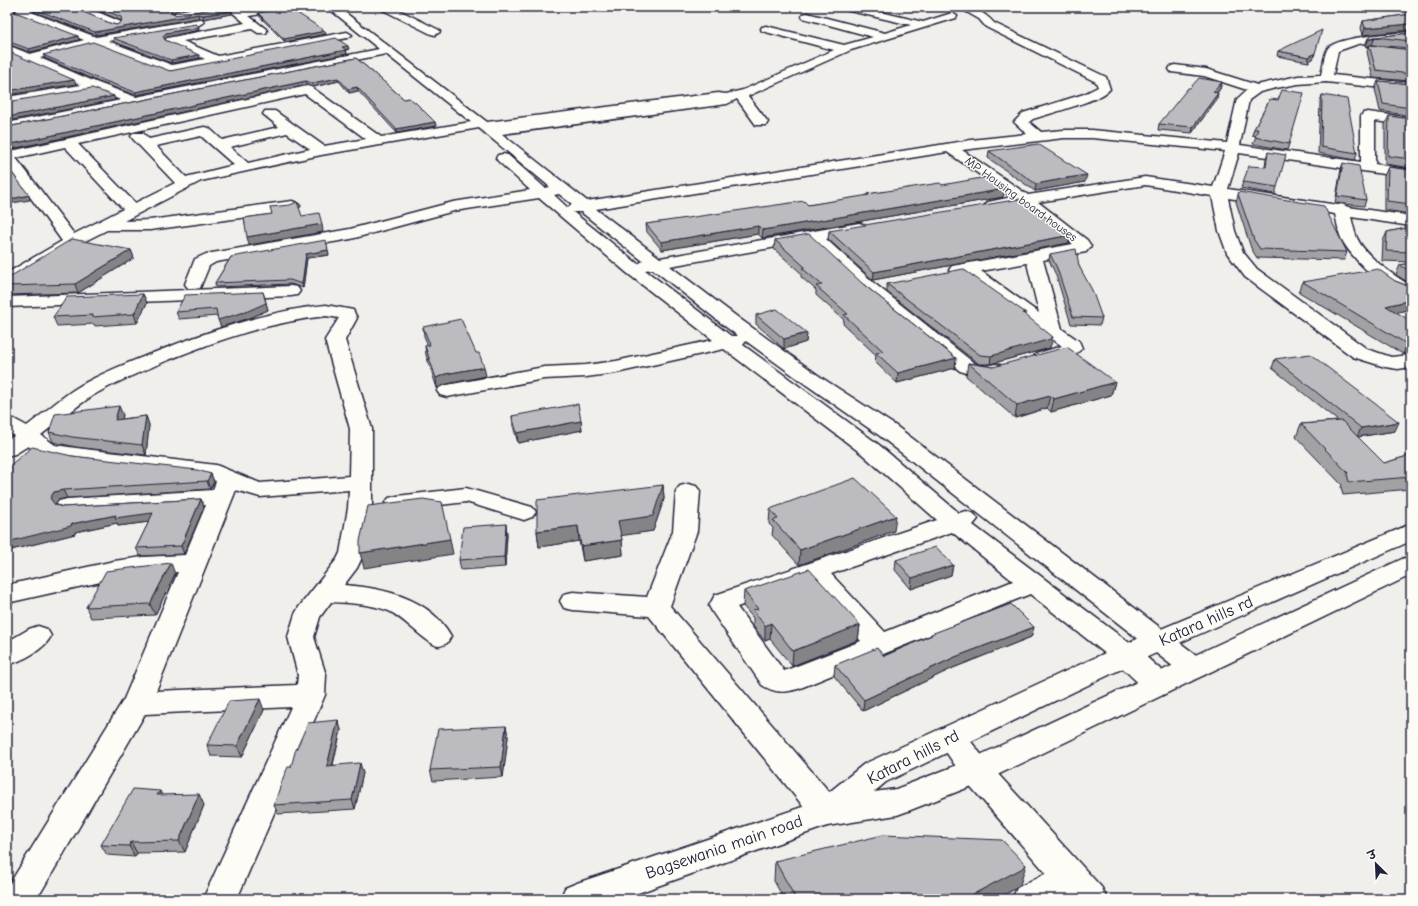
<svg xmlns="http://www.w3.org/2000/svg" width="1418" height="906" font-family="'Comic Neue','Playpen Sans Deva',sans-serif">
<rect width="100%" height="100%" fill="#f0efec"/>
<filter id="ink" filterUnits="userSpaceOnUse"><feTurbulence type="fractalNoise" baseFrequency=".025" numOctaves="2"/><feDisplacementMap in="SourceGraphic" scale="8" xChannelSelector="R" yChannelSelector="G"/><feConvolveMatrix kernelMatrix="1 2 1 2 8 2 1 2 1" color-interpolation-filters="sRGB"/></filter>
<g filter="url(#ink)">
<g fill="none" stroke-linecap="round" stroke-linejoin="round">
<!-- minor casing -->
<g stroke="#22223b" stroke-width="3">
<g id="minor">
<path d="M26,7H41L40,9L31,12L96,37L199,19L203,20L204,22L199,25L108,41L172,65L205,59L167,42L165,40L167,38L245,23L226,7H237L242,11L266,7H291L286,10L249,16L266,29L267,31L266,33H258L252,29L183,41L218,56L347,32L352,35L347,38L171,73L94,44L40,58L98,83L136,97L379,49L327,7H338L487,122L718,93L726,94L743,90L834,50L762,31L761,29L762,27L766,26L844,45L873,37L803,18L802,16L803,14L807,13L885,33L911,25L841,9L840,7H859L923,22L952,13L957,16L956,18L851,50L748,96L768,122L766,125H756L737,99L727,104L502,134L587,201L971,140L1027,134L1014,122L1023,113L1084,94L1098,87L1096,82L986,27L979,19L958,7C974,7 983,11 994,23L1106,77L1110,89C1102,100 1048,114 1033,119L1029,122L1041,132L1064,130H1092L1227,143L1237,99L1247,90L1204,76L1171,72L1169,69L1171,66L1175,65L1206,69L1257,85L1298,76L1321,75C1323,67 1324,54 1328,48C1337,37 1396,33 1411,32V38L1358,44L1338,51L1333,75L1411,83V91L1326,82L1298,84L1276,88L1260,92L1249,100L1240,145L1361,162V116L1363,113L1368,112L1411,118V126L1375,121V164L1411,170V178L1239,153L1228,189L1338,205L1342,204L1348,207L1411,216V226L1351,217C1353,224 1354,231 1357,238C1366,257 1393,275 1411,286V298C1387,292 1352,260 1341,238C1338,231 1337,222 1335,214L1228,198L1235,231L1243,252L1257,269L1367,349L1391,357L1411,355V367L1398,369L1385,367L1353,357L1245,277L1227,253L1219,231L1212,196L1145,185L1038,202L1087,240L1091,246L1086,252L1043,260L1062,329L1079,341L1082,348C1075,358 1047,365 1036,362L1033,358L1036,354L1062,346L963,274H952L949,270L952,266L958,265L1073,244L1022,205L993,210L988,208L985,205L988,202L1012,197L947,152L596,209L660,258L859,223L865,225L867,228L865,231L826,239L875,284L974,363L985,366L996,364L1003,366L1006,370L1003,374L985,378L960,371L863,292L810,241L670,266L740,319L822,378L896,426L1204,661L1208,668L1204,675L1194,678L1184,675L880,436L808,386L746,341L743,345L878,444L959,513L966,511L974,514L978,519L973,525L1136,648L1168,676L1172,684L1168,692L1158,695L1148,692L1116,662L1030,594L798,689C783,693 775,693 762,685L713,613L709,606L715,595L937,520L862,454L724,349L616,373L586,377L544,379L447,397L440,395L437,391L440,387L447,385L544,367L586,365L616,361L713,340L627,273L539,198L454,211L351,239L216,262L209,266L200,288L194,289L188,288L185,284L195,259L206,254L350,229L453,202L530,190L498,161L496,158L498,155L503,154L508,155L545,188L550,187L479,128L321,155L201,181L124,221L150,220L292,201L297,203L300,206L297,209L292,211L150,230H107L77,245L13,284L7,285V273L62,241L7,165V152L307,86L311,87L381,137L471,122L386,54L7,131V123L121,100L93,90L7,105V97L81,85L7,52V45L30,54L84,40L17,14L16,12L17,10ZM305,94L366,139L324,146L275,111H265L263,114L279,127L222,140L209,128L204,127L149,139L143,133H133L131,136L133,139L175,183L135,203L78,144ZM287,133L310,149L248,163L230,147ZM201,136L234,165L186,177L156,146ZM1064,138H1092L1225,151L1213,187L1145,177L1028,195L962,150ZM65,147L123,209L74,234L16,158ZM559,194L572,204L568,208L554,195ZM573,212H581L643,261L638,264ZM1027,263L1039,313L981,271ZM653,269L726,327L738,336H731L645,270ZM952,532L1013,581L885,632L831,574ZM809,582L861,641L784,671L737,607Z"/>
<path d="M78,7H86L121,22L122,24L117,27L113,26L78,11L77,9Z"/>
<path d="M201,7H224L219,10L177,17L172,14L177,11Z"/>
<path d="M380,7H393L439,30L440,32L435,35L431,34L381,9Z"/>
<path d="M291,286L297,287L300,291L297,295L291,296L7,307V297Z"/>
<path d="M326,305L353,310L357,318L345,340L372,429V508L364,553L357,568L344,585C384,588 430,598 451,636L447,643C445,644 441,646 439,646C429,646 403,617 389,611C371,604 350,603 331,602L320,617L314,637L326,675L325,695L237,899H203L291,707L145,714L37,899H7V888L124,699L178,572L143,575L114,579L7,603V585L114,561L143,557L185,555L206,505L67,513L59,511L55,506L59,501L67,499L213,490L216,481L200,476L76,462L41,455L28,446L15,454L7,456V440L14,436L7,432V417L14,419L27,426C44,413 60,398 78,387C101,373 128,363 153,353C209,331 266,311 326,305ZM326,316L339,318L325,340L350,429L349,476L260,483L216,465L76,448L55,445L41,435C58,422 74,408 92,396C115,382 141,372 166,361C218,340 270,322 326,316ZM236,490L260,497L349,490L348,508L340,553L337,559L299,607L295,614L288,637L298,675L297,685L156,691Z"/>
<path d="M688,484L696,486L700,491L697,531L670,606L838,802L843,812L838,822L827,826L816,822L649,616L573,610L564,608L560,601L564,594L573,592L647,597L673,531L676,491L680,486Z"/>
<path d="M466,488L532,507L536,512L532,517L524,520L466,502L397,510L389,508L385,503L389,498L397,496Z"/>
<path d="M38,626L47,629L51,636C44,650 22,661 7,665V642L29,629Z"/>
<path d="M951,725L961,729L987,762L1102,888L1107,899H1068L1066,897L1062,899H1012L1017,888L1046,873L965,780L936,737L941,729Z"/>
</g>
</g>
<!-- major casing -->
<g stroke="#22223b" stroke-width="3">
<path id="major" d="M1411,524V541L1136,662L886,782L874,792L896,789L965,762L1402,559L1411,556V575L987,780L908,811L897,815L827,826L621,899H560L565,888L577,883L817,802L864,764L1116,648Z"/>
</g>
<!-- minor -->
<use href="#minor" fill="#fdfcf7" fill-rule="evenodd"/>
<!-- major -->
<use href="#major" fill="#fdfcf7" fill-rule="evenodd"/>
</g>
<!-- wall -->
<g fill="#a2a2a5" stroke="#22223b">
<path d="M7,7H21L17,9L15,11V12L79,40L30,52L7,44Z"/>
<path d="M38,7H77L76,8V9L112,24L117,25L122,21L90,7H192L177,10L173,13L176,15L232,11V14L203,19L199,18L96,35L35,12L34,9Z"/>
<path d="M258,13L326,34L285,42L259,16Z"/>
<path d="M1411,14V31L1363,35L1361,28L1363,21Z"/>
<path d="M199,30L167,37L165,38V40L200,58L172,63L114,42L113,38Z"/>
<path d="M1411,33V48L1372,45H1371L1411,50V81L1373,78L1367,52L1369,46L1366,47L1365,45L1368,38Z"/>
<path d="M349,49L346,50L347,54L136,95L99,82L45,58L43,55L170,71Z"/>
<path d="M1278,51L1314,58L1308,62L1277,56Z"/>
<path d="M356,58L404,99L435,122L436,126L397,133L358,91L349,93L339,81L313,87L307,85L7,150V127Z"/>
<path d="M1378,81L1411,84V116L1380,111L1375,89Z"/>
<path d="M1222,82L1220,89L1217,93V99L1192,133L1158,130L1159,124Z"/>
<path d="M1322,95L1357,153L1355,160L1318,153L1320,102Z"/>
<path d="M1270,99L1289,144L1287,150L1253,144L1256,136L1252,135L1254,129Z"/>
<path d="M1389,116L1411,119V168L1385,164V124Z"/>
<path d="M989,151L1085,182L1035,191L988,158Z"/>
<path d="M1268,152L1277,187L1275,194L1241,188L1243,182L1265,167L1266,158Z"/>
<path d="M1343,163L1366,200L1364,206L1335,203L1341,169Z"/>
<path d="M1388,167L1411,170V214L1384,210V176Z"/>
<path d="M942,185L1003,197L762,238L758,234L662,250L647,232L646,224L808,205L867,196V194Z"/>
<path d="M1239,192L1347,252L1344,260L1257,258L1251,248L1236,202Z"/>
<path d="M1411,227V262L1382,261L1383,241L1387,232Z"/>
<path d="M829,231L1069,243L873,280L828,239Z"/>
<path d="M775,240L863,284L956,358L955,368L897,383L875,362L876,355L843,324L844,320L816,295V290L801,277V273L774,249Z"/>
<path d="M131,250L134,258L78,293L7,295V279Z"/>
<path d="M1050,254L1079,266L1102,318L1100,325L1071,324L1056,275L1049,260Z"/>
<path d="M329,255L307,258L303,288L291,284L216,287L215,283L231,257Z"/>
<path d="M1411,263V284L1396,275L1400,265Z"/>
<path d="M1395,281L1411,287V309L1397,312L1411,352L1403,354L1299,292L1303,282Z"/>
<path d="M887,284L1026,313L1025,315L1051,345L1050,346V348L990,364H979L887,292Z"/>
<path d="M263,292L268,310L250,318L221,327L218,316L179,319L176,312Z"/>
<path d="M143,294L147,303L137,323L95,326L94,324L57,326L53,317Z"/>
<path d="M756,315L807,333L806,342L784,349L756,324Z"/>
<path d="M423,327L486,376L447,384L437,388L426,355L425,346H428L424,336Z"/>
<path d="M1275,359L1395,431L1358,437L1384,463L1411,455V489L1343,495L1341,487L1342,485L1296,437L1301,424L1338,421L1272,368Z"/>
<path d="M968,363L993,367L1115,382L1111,395L1051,412L1047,408L1015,418L966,376Z"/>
<path d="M123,415L122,419L146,416L149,425L146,455L76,447L53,442L49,432Z"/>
<path d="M512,416L581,421L582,430L518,443L513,426Z"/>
<path d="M72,456L211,474L214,482L210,489L67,498L58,500L55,504L63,507L201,499L204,507L184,554L140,556L136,548L149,522L118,526L117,523L75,532V534L7,551V468Z"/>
<path d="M663,485L664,499L653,531L621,535L622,540L623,555L583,561L579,541L539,547L537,531Z"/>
<path d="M770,509L894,531L799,565L772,535L773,528L769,524Z"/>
<path d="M506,524L507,535L505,567L461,570L459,560Z"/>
<path d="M896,560L953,565L951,575L911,589L895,570Z"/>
<path d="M175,574L155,615L91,618L86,607Z"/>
<path d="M744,591L860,625L858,640L792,666L770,639L765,641L753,626V618L743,606Z"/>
<path d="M1034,627L1031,637L953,668L863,711L834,676L835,665L884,656L931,636V634Z"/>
<path d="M264,710L242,757L211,756L207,745Z"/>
<path d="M338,720L341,730L333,765L363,773L355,809L278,814L274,805L291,767Z"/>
<path d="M506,726L508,737L503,777L433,781L430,770Z"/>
<path d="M162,795L204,805L185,852L137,853L135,857L107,855L101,845Z"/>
<path d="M775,861L1020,885L1015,889L996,899H784L774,881Z"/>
</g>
<!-- shaded-wall -->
<g fill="#848486" stroke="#22223b">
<path d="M14,7H21L17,9L15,11L13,8Z"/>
<path d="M175,7H192L177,10L171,15L170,11Z"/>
<path d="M242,7H257L242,9Z"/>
<path d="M232,11V14L203,19V15Z"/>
<path d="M198,14L199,18L96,35L95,32Z"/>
<path d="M1411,24V30L1363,35L1365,28Z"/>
<path d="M199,27V30L167,37L164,39L163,36L166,33Z"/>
<path d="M325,31L326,34L285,42L284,39Z"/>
<path d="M78,36L79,40L30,52L29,49Z"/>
<path d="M1375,37L1372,45L1366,47L1368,40Z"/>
<path d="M348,46L349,49L343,50L342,47Z"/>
<path d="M346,50L347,54L136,95L135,92Z"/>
<path d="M1315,53L1314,58L1308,62L1309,57Z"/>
<path d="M199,55L200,58L172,63L171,60Z"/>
<path d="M338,78L339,81L313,87L312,83Z"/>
<path d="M74,80L76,84L7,95V91Z"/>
<path d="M306,81L307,85L7,150V145Z"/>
<path d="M1222,82L1220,89L1212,98L1213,92Z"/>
<path d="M357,87L358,91L349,93L348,89Z"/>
<path d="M1218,93L1217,99L1192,133L1193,127Z"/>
<path d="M114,96L115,100L7,121V117Z"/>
<path d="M435,122L436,126L397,133L396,129Z"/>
<path d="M1087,175L1085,182L1035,191L1036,184L1067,178Z"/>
<path d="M1005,189L1003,197L762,238L763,230Z"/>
<path d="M29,195L30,200L7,204V200Z"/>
<path d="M322,224L323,232L249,245L247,237Z"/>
<path d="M758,226V234L662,250L661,242Z"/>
<path d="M1071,235L1069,243L873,280L874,272Z"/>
<path d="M131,250L134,258L78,293L75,284Z"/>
<path d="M328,250L329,255L307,258L303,288L302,284L306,254Z"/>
<path d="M263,292L268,310L250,318L221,327L218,320Z"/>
<path d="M143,294L147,303L137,323L134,314Z"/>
<path d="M1411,300V309L1382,316L1386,306Z"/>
<path d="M807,333L806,342L784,349V339Z"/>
<path d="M1053,337L1051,345L1050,346V348L990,364L991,356Z"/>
<path d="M1411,343V352L1403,354L1407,344Z"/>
<path d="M956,358L955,368L897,383L898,373Z"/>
<path d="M484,367L486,376L447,384L437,388L436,378L445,374Z"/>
<path d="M1115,382L1111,395L1051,412L1054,399Z"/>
<path d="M1050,396L1047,408L1015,418L1017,405Z"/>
<path d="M119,406L123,415L119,430L115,420Z"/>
<path d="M146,416L149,425L146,455L142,445Z"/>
<path d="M581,421L582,430L518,443L517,433Z"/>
<path d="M1399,422L1395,431L1357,437L1361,428Z"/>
<path d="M211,474L214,482L210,489L207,481Z"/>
<path d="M663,485L664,499L653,531L619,536L618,521Z"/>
<path d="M63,490L67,498L58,500L54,506L50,498L54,492Z"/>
<path d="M201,499L204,507L184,554L181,546Z"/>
<path d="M153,513L156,521L118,526L117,523L75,532V534L7,551V542L71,524L116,515Z"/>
<path d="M896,516L894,531L799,565L800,550Z"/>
<path d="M506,524L507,535L505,567L504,557Z"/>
<path d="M578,526L579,541L539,547L537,531Z"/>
<path d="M450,539L453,554L364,568L360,553Z"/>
<path d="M622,540L623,555L583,561L581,546Z"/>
<path d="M171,563L175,574L155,615L150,604Z"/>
<path d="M953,565L951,575L911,589L912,578Z"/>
<path d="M771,623L770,639L765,641V626Z"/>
<path d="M860,625L858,640L792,666L793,651Z"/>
<path d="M1034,627L1031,637L953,668L863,711L864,700L955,657Z"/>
<path d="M260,699L264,710L242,757L237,746Z"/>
<path d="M338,720L341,730L330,775L327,766Z"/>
<path d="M506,726L508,737L503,777L501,767Z"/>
<path d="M360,763L363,773L355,809L352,800Z"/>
<path d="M160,791L165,801L157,795Z"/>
<path d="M199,794L204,805L185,852L179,841Z"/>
<path d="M131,842L137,853L135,857L129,846Z"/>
<path d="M1026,865L1020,885L1015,889L996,899H964Z"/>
</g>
<!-- building -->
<g fill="#bcbcc0" stroke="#22223b">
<path d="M7,7H14L13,8L15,12L78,36L29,49L7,41Z"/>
<path d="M38,7H75L76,9L112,24L117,25L122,21L121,17L97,7H175L170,11L176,15L218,8L220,7H227L232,11L203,15L198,14L95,32L34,9Z"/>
<path d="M288,7L325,31L284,39L258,13Z"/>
<path d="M1411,14V24L1365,28L1363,21Z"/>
<path d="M196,24L199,27L166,33L163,36L165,40L199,55L171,60L113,38Z"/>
<path d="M1322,30L1315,53L1309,57L1278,51Z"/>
<path d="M1411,33V41L1375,37L1368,40V38Z"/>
<path d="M336,38L348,46L342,47L346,50L135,92L97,78L43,55L93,42L170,71Z"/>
<path d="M1369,45L1411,50V74L1376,70Z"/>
<path d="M7,51L74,80L7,91Z"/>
<path d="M356,58L404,99L409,98L416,103L435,122L396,129L357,87L348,89L338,78L312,83L306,81L7,145V127Z"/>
<path d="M1199,78L1222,82L1213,92L1218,93L1193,127L1159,124L1188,88H1190Z"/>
<path d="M1378,81L1411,84V108L1383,104Z"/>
<path d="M92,88L114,96L7,117V102Z"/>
<path d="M1282,90L1304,93L1289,144L1255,137L1258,129H1254L1270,99L1278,100Z"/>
<path d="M1322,95L1347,99L1357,153L1321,147Z"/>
<path d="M1389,116L1411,119V159L1388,156Z"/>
<path d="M1038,144L1087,175L1067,178H1068L1036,184L989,151Z"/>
<path d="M1268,152L1286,155L1277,187L1243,182L1249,166L1266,167Z"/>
<path d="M1343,163L1359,166L1366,200L1337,196Z"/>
<path d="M1388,167L1411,170V204L1387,201Z"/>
<path d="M7,169H9L29,195L7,200Z"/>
<path d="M987,177L1005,189L763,230L758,226L661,242L646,224L804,201L808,205L869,195L867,194L940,183L942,185Z"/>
<path d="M1239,192L1324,206L1347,252L1260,249L1254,240L1238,194Z"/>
<path d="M1020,199L1071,235L874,272L829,231Z"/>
<path d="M297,202L302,216L319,213L322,224L247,237L244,218L272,214L270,207L290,205Z"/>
<path d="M1411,227V252L1386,251L1387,232Z"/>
<path d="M809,234L863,284L956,358L898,373L876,353L883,351L844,315L848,314L816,286L822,285L802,268L805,267L775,240Z"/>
<path d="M72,239L131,250L75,284L7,286V279L16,273Z"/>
<path d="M326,240L328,250L306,254L302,284L290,280L215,283L231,257Z"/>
<path d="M1076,249L1079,266L1092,290L1102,318L1073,317L1057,268L1050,254Z"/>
<path d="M1411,263V272L1400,265Z"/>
<path d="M963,269L1026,313H1023L1053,337L1050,338L1051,339L991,356L980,355L887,284Z"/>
<path d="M1378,269L1395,281L1411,287V300L1386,306L1411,321V343L1407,344L1303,282Z"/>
<path d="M263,292L266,303L248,311L218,320L216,309L176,312L185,295Z"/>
<path d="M143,294L134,314L92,317L93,315L53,317L67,297Z"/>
<path d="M777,309L807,333L784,339L756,315Z"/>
<path d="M461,319L476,353H479L484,367L445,374L436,378L425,346L430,345L423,327Z"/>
<path d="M1067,347L1115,382L1054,399L1050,396L1017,405L968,363L993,367Z"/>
<path d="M1310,354L1399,422L1361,428L1275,359Z"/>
<path d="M578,404L581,421L517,433L512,416Z"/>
<path d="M119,406L115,420L146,416L142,445L72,437L49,432L55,414Z"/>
<path d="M1342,421L1384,463L1411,455V477L1349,482L1347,474L1348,473L1301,424Z"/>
<path d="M32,447L72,456L197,470L211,474L207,481L63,490L54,492L50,498L55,505L63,507L201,499L181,546L136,548L153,513L115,518L116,515L71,524V526L7,542V468Z"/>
<path d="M855,478L896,516L800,550L773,520L778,519L770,509Z"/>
<path d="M663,485L653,516L618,521L622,540L581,546L578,526L537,531V500Z"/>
<path d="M423,499L442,502L450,539L360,553V541L368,506Z"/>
<path d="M506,524L504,557L459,560L463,527Z"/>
<path d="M936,547L953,565L912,578L896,560Z"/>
<path d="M171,563L150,604L86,607L106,571Z"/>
<path d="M809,569L860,625L793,651L771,623L765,626L753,610L758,609L744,591Z"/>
<path d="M1011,604L1034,627L955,657L864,700L835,665L877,648L884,656L932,635L931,634Z"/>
<path d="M260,699L237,746L207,745L229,701Z"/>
<path d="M338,720L327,766L360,763L352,800L274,805L283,778L288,767H291L295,752L308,723Z"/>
<path d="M506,726L501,767L430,770L438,729Z"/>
<path d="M133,789L160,791L157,795L199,794L179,841L131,842L129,846L101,845Z"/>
<path d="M883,835L1002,840L1026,865L1021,869L964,899H796L775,861Z"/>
</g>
</g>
<g text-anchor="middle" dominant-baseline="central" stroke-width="3" stroke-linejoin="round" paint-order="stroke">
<!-- far-street labels -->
<g font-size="12" fill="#22223b" stroke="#fdfcf7">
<text transform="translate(1021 199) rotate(36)">MP Housing board houses</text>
</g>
<!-- near-street labels -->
<g font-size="17" fill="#22223b" stroke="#fdfcf7">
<text transform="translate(1206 621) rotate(-24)">Katara hills rd</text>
<text transform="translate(913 757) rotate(-27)">Katara hills rd</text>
<text transform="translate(724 847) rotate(-19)">Bagsewania main road</text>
</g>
</g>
<!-- margin -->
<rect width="1418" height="906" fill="none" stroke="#fdfcf7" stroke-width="24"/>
<rect x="12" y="12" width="1394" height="882" fill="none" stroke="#22223b" stroke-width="1.5" filter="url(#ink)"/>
<!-- north arrow -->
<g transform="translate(1376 864) rotate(336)" stroke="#fdfcf7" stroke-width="3" paint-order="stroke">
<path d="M0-3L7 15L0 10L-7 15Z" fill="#22223b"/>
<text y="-6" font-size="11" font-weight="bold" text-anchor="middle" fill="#22223b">उ</text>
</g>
</svg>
